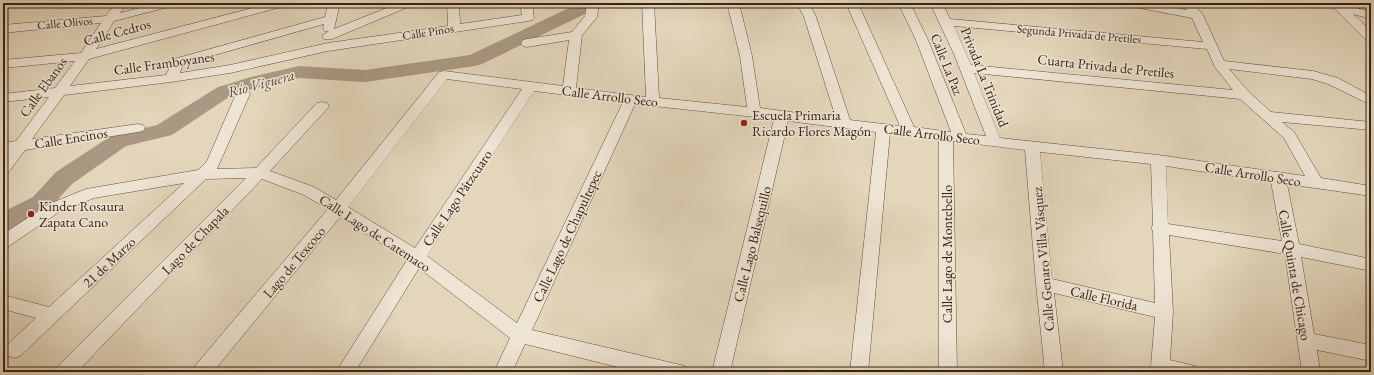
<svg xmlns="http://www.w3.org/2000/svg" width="1374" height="375" font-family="'EB Garamond',serif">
<rect width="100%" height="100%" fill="#e3d6bb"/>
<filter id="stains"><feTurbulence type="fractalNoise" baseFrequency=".005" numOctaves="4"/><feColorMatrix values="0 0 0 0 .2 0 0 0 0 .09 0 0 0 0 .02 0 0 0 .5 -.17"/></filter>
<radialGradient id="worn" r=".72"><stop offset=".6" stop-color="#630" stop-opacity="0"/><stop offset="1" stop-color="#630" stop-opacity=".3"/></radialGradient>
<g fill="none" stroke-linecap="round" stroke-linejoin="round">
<!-- stream -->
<path stroke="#7b6857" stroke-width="3.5" d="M1170,3L1182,6"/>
<!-- river -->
<path fill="#a99883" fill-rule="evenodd" d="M567,3H587L592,8L589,12L482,64L475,66L365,82L299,78L263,86L232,95L172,135L126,146L72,184L49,209L12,229L3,232V212L33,197L56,172L111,136L157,125L218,87L251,77L299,66L365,70L470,55L571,7Z"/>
<!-- minor casing -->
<g stroke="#624e3e" stroke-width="1">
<g id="minor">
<path d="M115,3H127L120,13L159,3H178L176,5L114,21L96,49L271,3H290L288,5L89,59L70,86L166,75L174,59L325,17L328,3H340L334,29L399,3H415L413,5L332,39H324L322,36L329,31H325L323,28L324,24L183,64L180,73L230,65L328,43L448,26L447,3H459L460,24L522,15L520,3H532L534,18L532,20L528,21L328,51L230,73L171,82L64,95L32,139L138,124L143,125L145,128L143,131L138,132L25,150L8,173L3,174V158L8,152L3,153V143L16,141L49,97L3,102V94L55,88L75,61L3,68V60L81,53L101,23L3,33V25L106,16Z"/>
<path d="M587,3H599L597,17L582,35L576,88L646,97L642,3H654L659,98L747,107L740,56L727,3H739L752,56L760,108L836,118L804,17L797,3H809L816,17L850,120L900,126L846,3H858L914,127L951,132L916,40L898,3H910L928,40L966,134L986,136L954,54L930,3H942L950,19L1203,42L1192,18L1130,6L1126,5L1124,3H1149L1187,10L1181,3H1193L1203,15L1224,61L1313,71L1338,78L1371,96V105L1328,84L1312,79L1229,69L1249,92L1271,112L1371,122V130L1282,122L1294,132L1321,178L1371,186V196L1287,184L1299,244L1371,259V271L1301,257L1314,334L1371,345V361L1317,350L1320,372H1302L1285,254L1169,235L1173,312L1170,360L1195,366L1197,372H1153L1151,366L1155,317L1054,293L1063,372H1045L1036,284L1025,150L953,141L957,372H939V140L890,133L868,372H850L876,132L788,121L730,372H712L774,119L635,104L532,330L685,366L687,372H638L525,344L512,372H494L510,338L419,268L355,372H336L407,260L340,217L213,372H193L195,366L328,209L304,195L262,179L77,372H56L58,366L246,178L206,179L20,356L14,358L8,356L5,350L8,344L36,318L3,309V295L49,307L184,183L94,198L59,212L9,246L3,248V234L49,204L86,189L198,170L207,161L236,94L238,91H248L250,94L217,169L256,168L317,103L322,102L327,103L329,106L327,109L270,171L314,187L336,200L439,72L444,71L563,86L569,40L527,47L523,46L521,43L523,40L527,39L572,32L585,16ZM954,26L1207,49L1215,67L1233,90L971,65ZM974,73L1240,99L1284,138L1305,176L1158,155L1000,138ZM447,79L522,89L415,248L348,207ZM534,91L623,102L517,323L427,256ZM1040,152L1151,164L1153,225L1151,228L1153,231L1155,303L1052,279ZM1166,166L1271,182L1282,241L1168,224Z"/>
<path d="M1321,3H1339L1371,12V19L1353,14L1371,31V42L1367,41L1335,9L1323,5Z"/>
</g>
</g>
<!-- minor -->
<use href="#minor" fill="#ede4d3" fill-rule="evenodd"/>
</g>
<!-- markers -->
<g fill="#8f2418" stroke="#ede4d3" stroke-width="1.5">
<circle cx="744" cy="123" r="4"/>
<circle cx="31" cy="214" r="4"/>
</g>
<g text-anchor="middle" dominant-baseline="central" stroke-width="3" stroke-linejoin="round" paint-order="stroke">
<!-- far-street labels -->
<g font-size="12" fill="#372115" stroke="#ede4d3">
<text transform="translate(65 23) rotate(-5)">Calle Olivos</text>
<text transform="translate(428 32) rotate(-9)">Calle Pinos</text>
<text transform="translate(1079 34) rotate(5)">Segunda Privada de Pretiles</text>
</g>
<!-- street labels -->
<g font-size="14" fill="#372115" stroke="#ede4d3">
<text transform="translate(117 32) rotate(-15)">Calle Cedros</text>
<text transform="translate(164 63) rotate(-8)">Calle Framboyanes</text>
<text transform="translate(947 64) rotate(68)">Calle La Paz</text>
<text transform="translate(1106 66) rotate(6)">Cuarta Privada de Pretiles</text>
<text transform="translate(985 77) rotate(68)">Privada La Trinidad</text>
<text transform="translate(43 87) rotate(-54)">Calle Ebanos</text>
<text transform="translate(610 96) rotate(7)">Calle Arrollo Seco</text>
<text transform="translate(932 134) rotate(7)">Calle Arrollo Seco</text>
<text transform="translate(71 138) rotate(-9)">Calle Encinos</text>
<text transform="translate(1253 174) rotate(9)">Calle Arrollo Seco</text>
<text transform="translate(457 198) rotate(-56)">Calle Lago Pátzcuaro</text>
<text transform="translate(375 233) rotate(33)">Calle Lago de Catemaco</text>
<text transform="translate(567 236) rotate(-65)">Calle Lago de Chapultepec</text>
<text transform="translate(195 240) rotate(-46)">Lago de Chapala</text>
<text transform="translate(752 244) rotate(-76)">Calle Lago Balsequillo</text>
<text transform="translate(947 254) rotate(-90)">Calle Lago de Montebello</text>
<text transform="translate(1043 259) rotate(-95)">Calle Genaro Villa Vásquez</text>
<text transform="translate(109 262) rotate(-43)">21 de Marzo</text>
<text transform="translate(294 262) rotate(-50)">Lago de Texcoco</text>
<text transform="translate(1295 275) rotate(80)">Calle Quinta de Chicago</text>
<text transform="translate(1104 298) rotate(13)">Calle Florida</text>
</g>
<!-- poi labels -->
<g font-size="14" fill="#372115" stroke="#ede4d3" text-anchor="start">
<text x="752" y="115">Escuela Primaria<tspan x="752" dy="16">Ricardo Flores Magón</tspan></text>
<text x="39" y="206">Kinder Rosaura<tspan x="39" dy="16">Zapata Cano</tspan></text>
</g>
<!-- water labels -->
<g font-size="15" font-style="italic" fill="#5f4b3c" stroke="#ede4d3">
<text transform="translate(261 83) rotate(-15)">Río Viguera</text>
</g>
</g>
<!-- margin -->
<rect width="1374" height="375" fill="none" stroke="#e3d6bb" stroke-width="16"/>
<rect x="4" y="4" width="1366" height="367" fill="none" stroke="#372115" stroke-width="2"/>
<rect x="8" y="8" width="1358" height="359" fill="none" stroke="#372115"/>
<rect width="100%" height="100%" filter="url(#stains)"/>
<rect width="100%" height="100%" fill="url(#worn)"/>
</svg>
